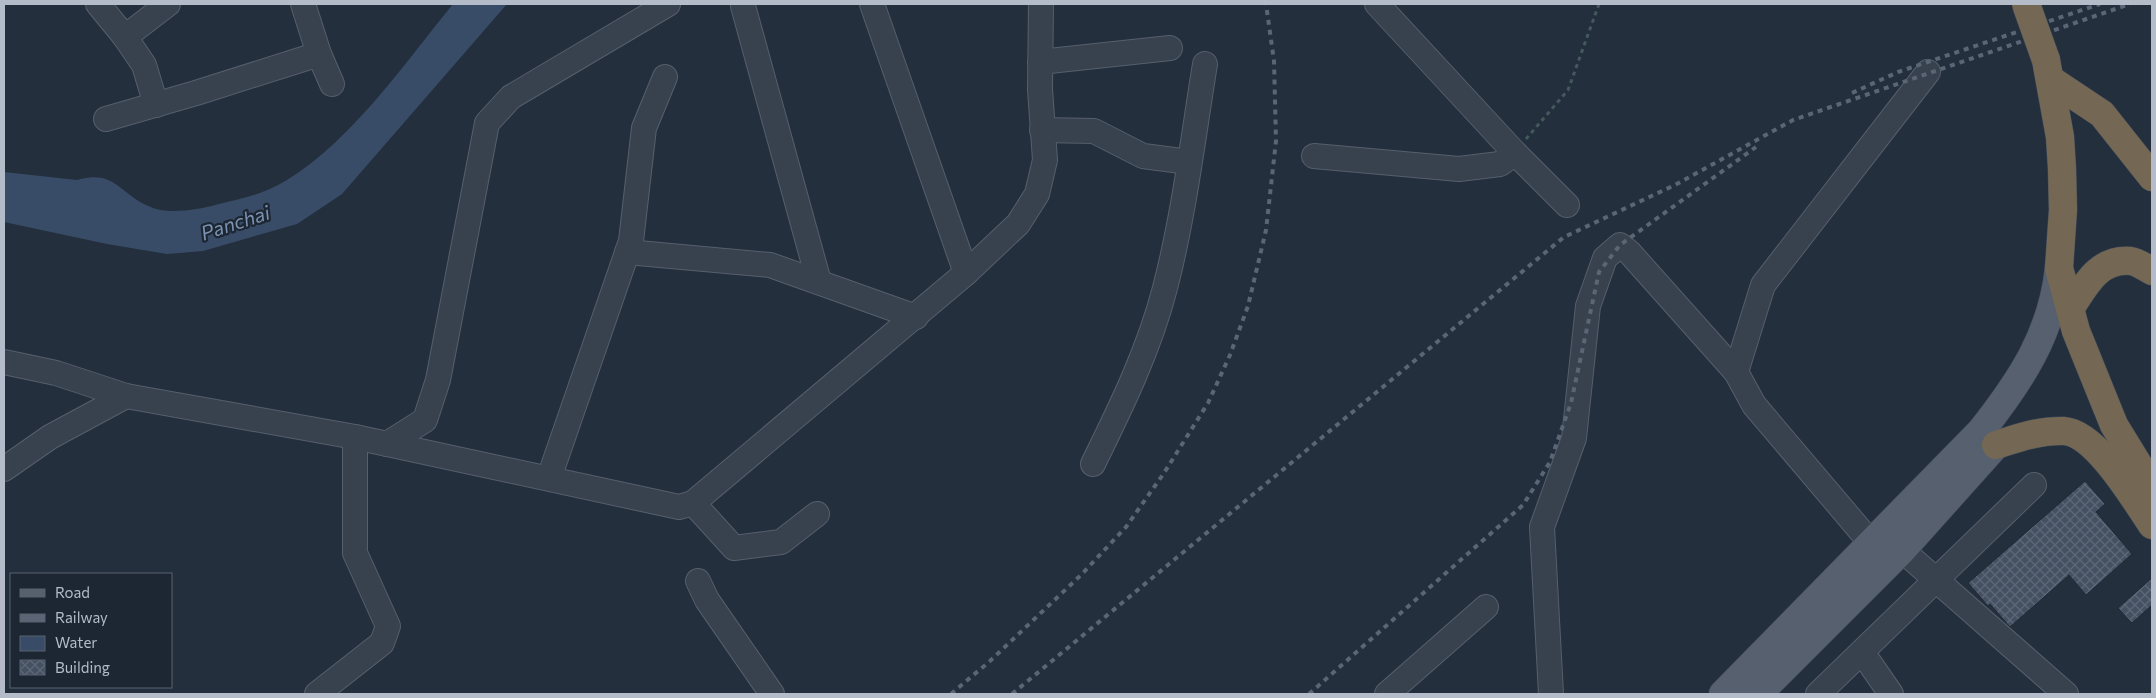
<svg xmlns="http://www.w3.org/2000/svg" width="2156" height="698" font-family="Commissioner,sans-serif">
<defs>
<pattern id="building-cross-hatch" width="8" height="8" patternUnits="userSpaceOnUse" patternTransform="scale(1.25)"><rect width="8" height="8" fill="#455162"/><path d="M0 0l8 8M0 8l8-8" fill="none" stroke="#5d6877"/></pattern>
</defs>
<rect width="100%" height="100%" fill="#242f3e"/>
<!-- water -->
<path fill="#394c67" d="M453,4H507L342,194L297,224L203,251L167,254L107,244L4,222V172L77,180C115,169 121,195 148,206C156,210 165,211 174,211C189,211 205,208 219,204C243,199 266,193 287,180C353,139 404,64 453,4Z"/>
<!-- building -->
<g fill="url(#building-cross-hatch)" stroke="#1f2835">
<path d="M2085,481L2105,504L2096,512L2132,554L2086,595L2069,575L2010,627L1990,604L1988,606L1968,583Z"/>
<path d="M2152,578V605L2132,623L2118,608Z"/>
</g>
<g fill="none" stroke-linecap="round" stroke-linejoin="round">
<!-- minor casing -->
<g stroke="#565f6c" stroke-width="26">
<g id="minor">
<path d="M98,4L125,37L144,65L156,105"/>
<path d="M303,4L319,54L332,84"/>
<path d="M872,4L966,273"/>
<path d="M1377,4L1515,153L1567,205"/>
<path d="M743,6L819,282"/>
<path d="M125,37L168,4"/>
<path d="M1040,62L1170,48"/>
<path d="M106,119L196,93L319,54"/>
<path d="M1042,130L1094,131L1143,156L1189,162"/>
<path d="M1314,156L1459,169L1500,164L1515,153"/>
<path d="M627,252L770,265L916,317"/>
<path d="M4,362L56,373L126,396L355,437L679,507L693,503L966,273L1018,224L1037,194L1045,160L1040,89L1041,4"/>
<path d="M1736,372L1763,285L1928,72"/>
<path d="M387,444L425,420L438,380L487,123L511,97L668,4"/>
<path d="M1093,464C1121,407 1149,350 1165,288C1184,215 1193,138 1205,64"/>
<path d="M4,469L50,437L126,396"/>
<path d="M549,478L631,241L644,128L665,77"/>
<path d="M693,503L734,548L781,542L817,514"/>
<path d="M1902,550L2066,694"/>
<path d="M698,581L707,600L772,694"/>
<path d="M1862,652L1891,694"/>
<path d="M317,694L382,643L388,626L355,553V437"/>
<path d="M1387,694L1486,607"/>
<path d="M1551,694L1542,527L1574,438L1588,306L1605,258L1620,245L1629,252L1736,372L1754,405L1871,543"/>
<path d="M1818,694L2034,485"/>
</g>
</g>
<!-- major casing -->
<g stroke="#414a57" stroke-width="29">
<g id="major">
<path d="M1723,694L1981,431C2021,380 2052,334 2059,268"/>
<path d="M1758,694L1902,550L1996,445"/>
</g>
</g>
<!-- highway casing -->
<g stroke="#434c59" stroke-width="29">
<g id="highway">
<path d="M2046,60L2060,137L2062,169L2063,210L2059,268L2076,331L2114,425L2152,487"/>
<path d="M2051,80L2102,114L2152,177"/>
<path d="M2070,309C2085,286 2098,258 2131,261C2138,262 2146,268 2152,271"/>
<path d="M1996,445C2018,438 2040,430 2064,431C2096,433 2135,500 2152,525"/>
</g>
</g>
<!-- path -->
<path stroke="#44595c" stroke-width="3" stroke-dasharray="4 4" stroke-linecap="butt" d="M1526,139L1568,90L1599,4"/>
<!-- minor -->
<use href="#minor" stroke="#38414e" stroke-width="24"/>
<!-- major -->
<use href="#major" stroke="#56606e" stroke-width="28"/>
<!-- highway -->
<use href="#highway" stroke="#746855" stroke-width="28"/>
<!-- rail -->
<g stroke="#5a6575" stroke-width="4" stroke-dasharray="5 5" stroke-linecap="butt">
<path d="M1852,93L1898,72L2100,4"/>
<path d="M951,694L990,661L1081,575L1126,527L1164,473L1208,403L1230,355L1248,306L1266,230L1276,141L1274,61L1266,4"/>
<path d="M1012,694L1564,237L1675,185L1793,120L2130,4"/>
<path d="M1309,694L1523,505L1550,462L1571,403L1599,272L1620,245L1756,147"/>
</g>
<!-- highway-bridge casing -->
<g stroke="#434c59" stroke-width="29" stroke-linecap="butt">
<path id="highway-bridge" d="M2026,4L2046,60"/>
</g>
<!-- highway-bridge -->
<use href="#highway-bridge" stroke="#746855" stroke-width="28"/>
</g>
<g text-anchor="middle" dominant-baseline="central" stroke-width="4.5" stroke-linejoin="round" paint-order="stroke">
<!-- water labels -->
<g font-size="20" font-style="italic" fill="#7c92b1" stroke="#1d2633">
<text transform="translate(235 222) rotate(-18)">Panchai</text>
</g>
</g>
<!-- border -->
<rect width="2156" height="698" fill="none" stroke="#b4bcc9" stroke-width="10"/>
<!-- legend -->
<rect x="10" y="573" width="162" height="115" fill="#1d2633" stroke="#59626f"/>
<rect x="20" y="589" width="25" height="8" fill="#56606e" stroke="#59626f"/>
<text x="55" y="598" font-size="15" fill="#b4bcc9">Road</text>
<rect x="20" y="614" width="25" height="8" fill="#5a6575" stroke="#59626f"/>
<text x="55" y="623" font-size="15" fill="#b4bcc9">Railway</text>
<rect x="20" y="636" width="25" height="15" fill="#394c67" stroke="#59626f"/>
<text x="55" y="648" font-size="15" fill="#b4bcc9">Water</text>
<rect x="20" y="660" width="25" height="15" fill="url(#building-cross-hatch)" stroke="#59626f"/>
<text x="55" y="673" font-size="15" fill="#b4bcc9">Building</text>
</svg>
